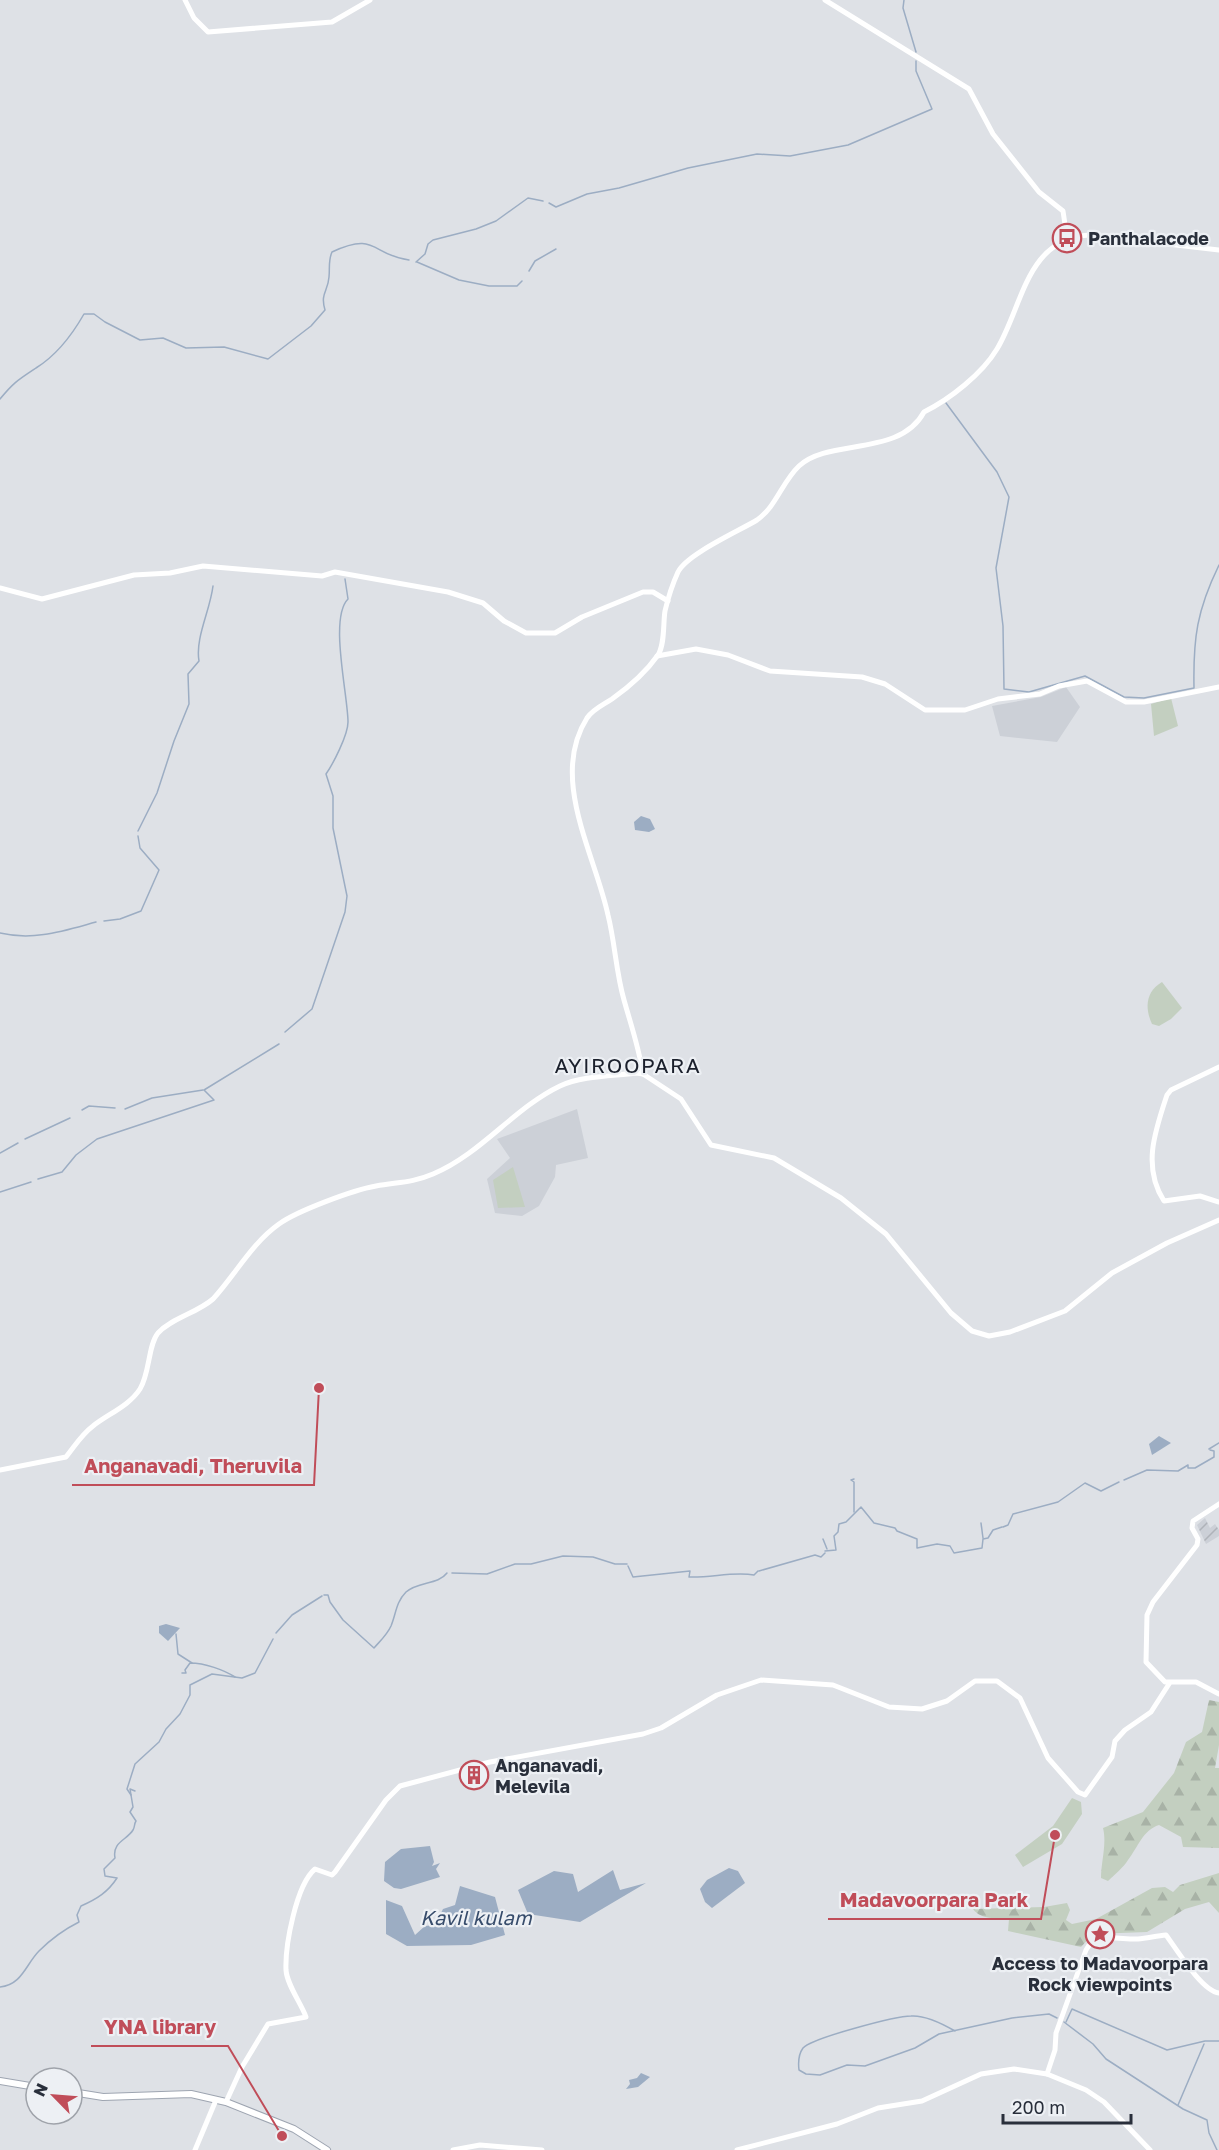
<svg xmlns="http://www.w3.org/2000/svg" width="1219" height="2150" font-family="'Golos Text',sans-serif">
<defs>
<pattern id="industrial-furrows" width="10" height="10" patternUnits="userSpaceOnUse" patternTransform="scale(1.5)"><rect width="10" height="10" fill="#ccd0d7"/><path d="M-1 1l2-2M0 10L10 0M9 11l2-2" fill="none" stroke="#afb3b9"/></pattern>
<pattern id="forest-firs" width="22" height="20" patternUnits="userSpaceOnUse" patternTransform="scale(1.5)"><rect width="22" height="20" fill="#c3cfc0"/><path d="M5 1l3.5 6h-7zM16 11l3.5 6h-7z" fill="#a8b2a6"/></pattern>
</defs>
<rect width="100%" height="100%" fill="#dee1e6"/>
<!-- built -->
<g fill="#ccd0d7">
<path d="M1066,687L1080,707L1057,742L1000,736L992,706L1041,697Z"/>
<path d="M577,1109L588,1158L556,1165L555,1177L539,1206L522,1216L495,1213L487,1179L510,1158L497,1139Z"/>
</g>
<!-- industrial -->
<path fill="url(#industrial-furrows)" d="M1205,1518L1210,1528L1215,1524L1219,1530V1536L1206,1544L1197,1525Z"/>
<!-- green -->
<g fill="#c3cfc0">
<path d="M1171,698L1178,726L1154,736L1151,704Z"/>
<path d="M1162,982L1182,1008L1171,1019L1159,1026L1152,1024C1145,1009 1145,992 1162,982Z"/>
<path d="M513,1167L525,1207L498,1208L493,1180Z"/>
<path d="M1072,1798L1081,1802L1082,1814L1062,1844L1023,1867L1015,1855L1053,1826Z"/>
</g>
<!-- forest -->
<g fill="url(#forest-firs)">
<path d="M1209,1700L1219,1702V1745L1215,1768H1219V1848L1183,1847L1181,1837L1159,1825C1143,1830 1138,1847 1128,1860C1123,1868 1115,1874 1108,1881L1101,1878C1101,1862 1107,1844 1103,1828L1143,1812L1174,1773L1186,1742L1202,1732Z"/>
<path d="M1219,1873V1913L1209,1902L1185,1909L1147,1932L1093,1934L1081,1947L1008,1931L1009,1919C996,1918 981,1920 973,1909L1044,1907L1067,1903L1070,1910L1066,1920L1072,1924L1096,1919L1152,1888L1165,1887L1173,1892L1180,1885Z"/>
</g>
<!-- water -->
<g fill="#9cadc3">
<path d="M641,816L650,819L655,829L649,832L635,830L634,822Z"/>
<path d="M1159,1436L1171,1443L1152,1455L1149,1444Z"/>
<path d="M166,1624L180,1628L168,1641L159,1633V1626Z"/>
<path d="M430,1846L434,1862L432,1866L440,1863L436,1869L440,1877L401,1889L394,1888L384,1881L385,1862L401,1849Z"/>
<path d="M729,1868L738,1871L745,1883L712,1908L705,1902L700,1889L707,1880Z"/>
<path d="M613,1870L620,1890L646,1883L580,1922L528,1914L518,1890L554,1871L573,1874L578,1892Z"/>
<path d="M460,1886L495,1897L505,1935L471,1945L407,1946L386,1934V1900L402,1906L415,1935L425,1926L435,1925L443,1909L455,1905Z"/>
<path d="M641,2073L650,2077L638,2087L626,2089L630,2084L629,2080L637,2078Z"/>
</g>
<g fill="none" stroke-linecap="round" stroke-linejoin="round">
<!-- stream -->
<g stroke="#9cadc3" stroke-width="1.5">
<path d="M904,0L903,8L916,52"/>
<path d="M549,203L556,207L587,194L619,188L688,168L757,154L790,156L848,145L932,109L916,71V61"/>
<path d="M416,262L425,254L428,244L433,240L476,229L496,221L528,198L543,201"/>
<path d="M417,262L459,280L489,286H517L522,281"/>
<path d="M529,271L535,261L556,249"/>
<path d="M0,399C14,382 18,380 36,368C57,355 72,335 84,314H94L105,322L140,340L163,338L186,348L224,347L268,359L311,326L325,310C320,293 328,292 329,277C330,268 328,261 332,252C377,231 371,255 409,260"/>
<path d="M946,403L997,472L1009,497L996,568L1003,626L1004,689L1029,692L1085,676L1124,697L1144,698L1194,688C1193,638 1197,610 1219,565"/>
<path d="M138,831L157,793L174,741L189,704L188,674L199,661C195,638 210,611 213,586"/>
<path d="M104,921L120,919L141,911L159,870L140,848L138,836"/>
<path d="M0,933C34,941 63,931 96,922"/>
<path d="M285,1032L312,1009L345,912L347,896L333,828V796L326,774C333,764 348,735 348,722C348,695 329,618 348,599L345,579"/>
<path d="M125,1109L152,1098L203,1090"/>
<path d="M82,1110L89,1106L115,1108"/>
<path d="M25,1139L70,1118"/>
<path d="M0,1153L18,1143"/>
<path d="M38,1179L62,1172L76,1155L97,1139L214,1100L204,1090L279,1044"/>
<path d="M0,1192L31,1182"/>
<path d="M1209,1449L1219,1443"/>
<path d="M854,1479L851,1480L854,1482V1512"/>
<path d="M1124,1480L1147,1470L1178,1471L1188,1465V1468H1195L1214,1457V1451L1210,1450"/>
<path d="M981,1523L983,1538"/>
<path d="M1003,1527L1008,1525L1013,1514L1058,1502L1085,1483L1101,1491L1119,1482"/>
<path d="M823,1539L827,1549"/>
<path d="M825,1551L836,1550L834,1536L838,1532L839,1524L846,1522L861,1507L874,1523L895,1528L897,1531L917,1539V1548L937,1544L950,1546L954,1553L982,1548L983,1539L988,1538L993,1530L1002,1527"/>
<path d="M628,1566L633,1577L690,1571L689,1577C711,1578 734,1571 754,1575L758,1571"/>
<path d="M759,1571L815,1555L821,1557L825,1553"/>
<path d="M452,1573L487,1574L515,1564H531L563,1556L593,1557L615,1564H627"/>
<path d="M324,1595H328L330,1602L343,1620L374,1648C380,1641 387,1635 391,1626C396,1614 396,1602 406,1592C418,1581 438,1585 447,1573"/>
<path d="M276,1633L292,1615L322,1596"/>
<path d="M176,1634L178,1654L192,1663"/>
<path d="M182,1673H186L185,1670L190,1663C205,1663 224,1670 235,1677"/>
<path d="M131,1795L127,1789L135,1764L159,1742L166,1729L180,1714L190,1695V1685L212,1674L242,1678L255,1673L273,1639"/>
<path d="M0,1987C22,1985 26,1964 39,1951C52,1938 65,1929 79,1922L77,1915L81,1906C97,1899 108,1892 117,1878L105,1876L104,1869L115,1858C112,1842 127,1840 133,1830C135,1827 134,1824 136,1821L130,1812L133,1807L130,1789L135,1791"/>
<path d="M1064,2022L1093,2044L1106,2059L1183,2109L1207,2120L1209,2133L1217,2150"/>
<path d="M1066,2022L1072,2009L1167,2050L1205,2041H1219"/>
<path d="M955,2031C943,2024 925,2015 911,2016C896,2016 812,2038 803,2048C798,2055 798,2062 799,2070L806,2074L820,2075L847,2065L865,2066L915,2048L939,2034L1012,2018L1049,2014L1057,2018"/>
<path d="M1178,2105L1204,2044"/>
</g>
<!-- primary casing -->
<g stroke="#9ea5b1" stroke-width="8">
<g id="primary">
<path d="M0,2081L36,2087"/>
<path d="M72,2092L103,2097L191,2094L226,2102L294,2129L327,2150"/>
</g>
</g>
<!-- secondary -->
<g stroke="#fff" stroke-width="5">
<path d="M185,0L194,18L208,32L332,22L370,0"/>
<path d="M825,0L969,89L993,134L1039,192L1063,211L1067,238"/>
<path d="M0,588L42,599L134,575L170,573L203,566L322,576L335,572L448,592L483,603L504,621L526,633H555L582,617L643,592H653L668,601"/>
<path d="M657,656L696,649L728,655L770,671L862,677L885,684L925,710H965L998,699L1040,694L1059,686L1087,681L1126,702H1144L1219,687"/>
<path d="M1219,1067L1171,1090L1167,1095C1155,1131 1142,1167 1164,1201L1200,1196L1219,1202"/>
<path d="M643,1074C639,1048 631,1025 624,1000C616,972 615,943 608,915C595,854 549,778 587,718C593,709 603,705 612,699C629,687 646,672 658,655C665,644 663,623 665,611C668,598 673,583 678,572C687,554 739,531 757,520C776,507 782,482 799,466C829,438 900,457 924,412C950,399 982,374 997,349C1023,306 1026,238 1090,235L1219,250"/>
<path d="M0,1470L66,1457C75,1446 81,1435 93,1426C108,1414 129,1406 140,1389C150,1373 148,1345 158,1333C172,1318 197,1313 213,1299C235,1275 252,1243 279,1224C297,1211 353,1190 376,1186C398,1182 412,1183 433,1174C481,1154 514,1108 560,1086C581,1076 613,1076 636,1073L643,1074L681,1099L711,1145L774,1158L841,1198L886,1234L951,1313L972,1331L989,1336L1010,1332L1065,1311L1112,1273L1167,1243L1219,1220"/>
<path d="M1219,1504L1193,1521L1192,1528L1198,1539L1197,1545L1153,1602L1147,1615L1146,1662L1165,1682H1196L1219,1694"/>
<path d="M1047,2074L1055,2050L1056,2033L1086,1950C1095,1931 1120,1940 1138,1939C1147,1938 1157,1936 1166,1935C1177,1950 1202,1991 1219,1993"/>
<path d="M226,2102L242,2067L268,2024L306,2017C301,2003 287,1985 286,1970C285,1946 296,1885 315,1869L332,1875L335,1872L386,1800L400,1786L490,1762L643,1734L661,1728L717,1695L761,1680L833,1685L889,1707L922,1709L947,1701L975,1681H997L1020,1698L1048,1758L1078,1792L1085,1795L1112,1757L1115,1741L1125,1730L1151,1712L1169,1684"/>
<path d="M195,2150L216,2100"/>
<path d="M453,2150L480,2145L542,2150"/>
<path d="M737,2150L837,2124L878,2108L922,2101L981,2074L1014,2069L1047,2074L1086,2090L1104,2102L1150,2150"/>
</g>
<!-- primary -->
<use href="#primary" stroke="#fff" stroke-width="6"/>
</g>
<!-- icons -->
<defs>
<g id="bus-ring" transform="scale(1.5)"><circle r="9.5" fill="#edf0f4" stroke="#c04d59" stroke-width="1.5"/><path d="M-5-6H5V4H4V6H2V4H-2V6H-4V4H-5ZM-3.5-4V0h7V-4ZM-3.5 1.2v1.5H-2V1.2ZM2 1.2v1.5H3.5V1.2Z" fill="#c04d59"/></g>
<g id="building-ring" transform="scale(1.5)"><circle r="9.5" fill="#edf0f4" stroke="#c04d59" stroke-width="1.5"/><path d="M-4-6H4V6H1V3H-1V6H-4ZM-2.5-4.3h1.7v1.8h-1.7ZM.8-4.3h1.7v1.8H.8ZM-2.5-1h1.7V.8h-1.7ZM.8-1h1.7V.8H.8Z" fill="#c04d59"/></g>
<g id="sight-ring" transform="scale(1.5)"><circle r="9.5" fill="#edf0f4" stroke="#c04d59" stroke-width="1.5"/><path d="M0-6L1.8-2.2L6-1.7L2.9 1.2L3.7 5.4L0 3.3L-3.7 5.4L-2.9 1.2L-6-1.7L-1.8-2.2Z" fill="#c04d59"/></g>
</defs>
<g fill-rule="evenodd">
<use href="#bus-ring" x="1067" y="238"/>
<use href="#building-ring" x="474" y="1775"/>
<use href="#sight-ring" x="1100" y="1934"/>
</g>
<g text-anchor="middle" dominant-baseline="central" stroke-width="4.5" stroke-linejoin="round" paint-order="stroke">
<!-- poi labels -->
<g font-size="18" font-weight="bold" fill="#292f3b" stroke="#edf0f4" text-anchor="start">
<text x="1088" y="238">Panthalacode</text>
<text x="495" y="1765">Anganavadi,<tspan x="495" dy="21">Melevila</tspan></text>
<text x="1100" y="1963" text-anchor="middle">Access to Madavoorpara<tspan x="1100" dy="21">Rock viewpoints</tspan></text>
</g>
<!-- water labels -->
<g font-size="20" font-style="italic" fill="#374c6b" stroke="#edf0f4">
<text x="476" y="1917">Kavil kulam</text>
</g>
<!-- quarter labels -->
<g font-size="21" letter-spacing="1.5" fill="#1b202c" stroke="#edf0f4">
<text x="628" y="1065">AYIROOPARA</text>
</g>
</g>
<!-- callouts -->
<path fill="none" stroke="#c04d59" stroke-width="2" d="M319 1388L314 1485H72M1055 1835L1041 1919H828M282 2136L228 2046H91"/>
<g fill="#c04d59" stroke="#edf0f4" stroke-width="2">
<circle cx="319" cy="1388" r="6"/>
<circle cx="1055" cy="1835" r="6"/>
<circle cx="282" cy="2136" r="6"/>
</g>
<g font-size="20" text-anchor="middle" font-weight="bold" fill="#c04d59" stroke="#edf0f4" stroke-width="4.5" stroke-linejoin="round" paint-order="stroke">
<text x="193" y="1473">Anganavadi, Theruvila</text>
<text x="934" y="1907">Madavoorpara Park</text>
<text x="160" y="2034">YNA library</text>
</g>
<!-- north arrow -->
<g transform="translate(54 2096) rotate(295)"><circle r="28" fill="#edf0f4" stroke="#9fa3aa" stroke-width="1.5"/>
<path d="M0-4.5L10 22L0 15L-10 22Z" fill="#c04d59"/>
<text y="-9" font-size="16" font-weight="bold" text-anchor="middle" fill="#292f3b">N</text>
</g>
<!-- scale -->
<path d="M1003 2114v9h128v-9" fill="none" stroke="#292f3b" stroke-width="3"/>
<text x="1012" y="2114" font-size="18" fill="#292f3b" stroke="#edf0f4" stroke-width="4.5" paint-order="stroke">200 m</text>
</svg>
